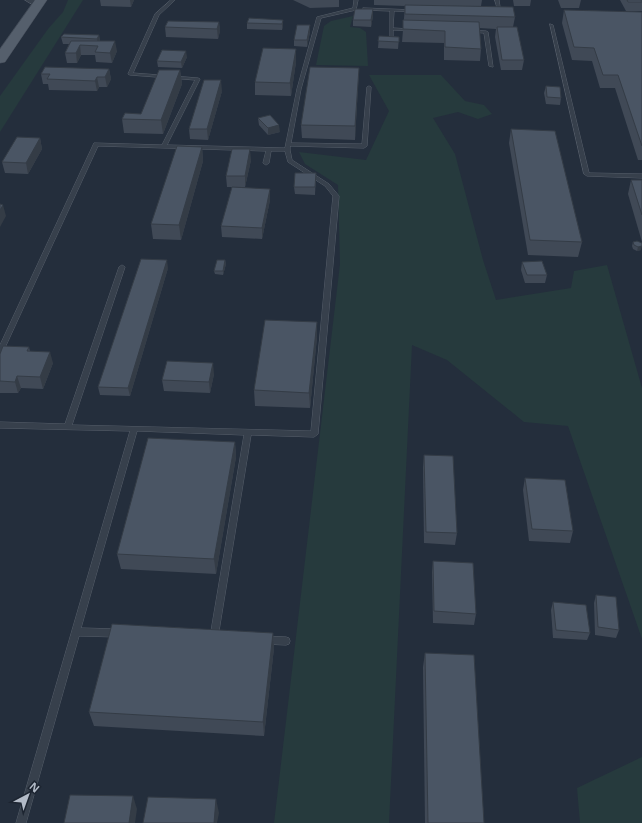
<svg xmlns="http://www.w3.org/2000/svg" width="642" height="823" font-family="'Noto Sans',sans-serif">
<rect width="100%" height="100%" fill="#242e3c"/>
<!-- green -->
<g fill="#263a3d">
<path d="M68,0H83L0,132V96L48,29L63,12Z"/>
<path d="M353,16L350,27L360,28L366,32L368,66L316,65L324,26L331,21Z"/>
<path d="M369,75H441L465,101L484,105L492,114L478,119L458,112L433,118L455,154L483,260L496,300L571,288L574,271L607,265L642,388V639L568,426L524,422L447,360L412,345L389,823H274L340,264L338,185L305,164L299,152L366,160L389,111Z"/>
<path d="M642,757V823H580L577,788Z"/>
</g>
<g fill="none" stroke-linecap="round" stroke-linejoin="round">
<!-- service casing -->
<g stroke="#565e6a" stroke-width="1">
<g id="service">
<path d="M171,0H175L159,15L133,73L198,78L200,79L167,145L285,148L297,89L317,17L353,8L354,0H358L356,10L321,18L301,89L291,143L362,144L367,87L369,86L371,87L367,146L364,148L290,146V150L292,160L329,184L339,196L318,434L314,437L251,435L218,637L217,640L214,641L211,640L210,637L244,435L137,431L81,628L118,629L121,630L122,633L121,636L118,637L79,636L26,823H16L130,431L0,428V422L65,424L119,267L122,265L125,267L72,425L311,431L333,196L325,186L288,162L285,151H271L269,163L266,165L263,163L266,151L98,146L3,352L0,354V345L94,143L162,145L195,80L130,75L128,74L155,14Z"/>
<path d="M495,0H499L501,14H498L496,13L498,12Z"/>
<path d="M364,8L414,10L415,11L413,12L394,11L393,28L411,29L413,30L411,31L393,30V39L390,40V11L363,10V8Z"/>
<path d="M550,24L553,25L589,173L642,174V178L587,176L584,174Z"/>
<path d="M469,30L486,31L488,32L493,67L489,66L484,33L470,32H469Z"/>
<path d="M264,636L286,637L289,638L290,641L289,644L286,645L264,644L261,643L260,640L261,637Z"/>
</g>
</g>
<!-- minor casing -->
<g stroke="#565e6a" stroke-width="1">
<path id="minor" d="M25,0H34L36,2L32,4Z"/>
</g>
<!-- primary casing -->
<g stroke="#414955" stroke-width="1">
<path id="primary" d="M35,0H47L5,62L0,63V49Z"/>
</g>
<!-- service -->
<use href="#service" fill="#37404c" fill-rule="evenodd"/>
<!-- minor -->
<use href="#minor" fill="#37404c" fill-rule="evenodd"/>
<!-- primary -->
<use href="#primary" fill="#555f6c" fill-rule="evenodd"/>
</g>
<!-- wall -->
<g fill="#404956">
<path d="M100,0H134L131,7L101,6Z"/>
<path d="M293,0H339V7L310,8Z"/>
<path d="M374,0H482L481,6L515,17L513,27L524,60L522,70H501L495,37L496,29L479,28L481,49L480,61L444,60V43L402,42L405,6L374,5Z"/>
<path d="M513,0H531L530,6H514Z"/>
<path d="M558,0H581L579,8H561Z"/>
<path d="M620,0H642V11H626Z"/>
<path d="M373,9V16L371,27L353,26V20Z"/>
<path d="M564,10L642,12V160H638L615,88H600L592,61L572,60L562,23Z"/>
<path d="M283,20V26L282,30L247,29V23Z"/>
<path d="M219,22L220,31L218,39L166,37L165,27Z"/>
<path d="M310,32L307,47L294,46V40Z"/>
<path d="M99,35L100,41L117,51L112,63L96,62L95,55H81L77,63H67L65,53L69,44H63L61,37Z"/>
<path d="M379,36L399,37L398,49L378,48Z"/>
<path d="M296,49V62L291,96L255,95V82Z"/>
<path d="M187,57L182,68L158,67L157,61Z"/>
<path d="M359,68L355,140L302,138L301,125Z"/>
<path d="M109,69L111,79L107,87H99L97,91L49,90L48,84H43L41,74Z"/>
<path d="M180,70L182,84L163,134L124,133L122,119L141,114Z"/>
<path d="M546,86L561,98L560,105L546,104L544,93Z"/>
<path d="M222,91L208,140L190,139L189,129Z"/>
<path d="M258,118L280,132L268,135L259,125Z"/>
<path d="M511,129L582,242L578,257L528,255L509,143Z"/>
<path d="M40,138L42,149L28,174L5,173L2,162Z"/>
<path d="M202,147L203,161L181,240L153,239L151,224Z"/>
<path d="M251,160L245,187H227L226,176Z"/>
<path d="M316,173L315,195L295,194L294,187Z"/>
<path d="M631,180H642V242L628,194Z"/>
<path d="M270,189V200L262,239L222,237L221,226Z"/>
<path d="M633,242L641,250L637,251L633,249L632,246Z"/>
<path d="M225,260L226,264L223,275L215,274L214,271Z"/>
<path d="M522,262L547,275L545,283H525L521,270Z"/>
<path d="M168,268L130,396L100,395L98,387Z"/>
<path d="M317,337L310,408L255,406L254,390Z"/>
<path d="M29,347L30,351L53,363L43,389L21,388L18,393H0V354Z"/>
<path d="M214,374L210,393L164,391L162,380Z"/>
<path d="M235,442L236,457L216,574L121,569L117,554Z"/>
<path d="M424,455L457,533L455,545L424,543L423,467Z"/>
<path d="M525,478L573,531L570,543L529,541L523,490Z"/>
<path d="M433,561L476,614L474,625L433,623L432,572Z"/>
<path d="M596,595L619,630L616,638L595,635L594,603Z"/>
<path d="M553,602L590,633L587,640L553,638L551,610Z"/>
<path d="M273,633L274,648L264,736L94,726L89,712Z"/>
<path d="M425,653L484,823H425L423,667Z"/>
</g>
<!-- shaded-wall -->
<g fill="#343c46">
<path d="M130,0H134L131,7Z"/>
<path d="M373,9V16L371,27V20Z"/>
<path d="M283,20V26L282,30V24Z"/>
<path d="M219,22L220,31L218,39L217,29Z"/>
<path d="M310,25V32L307,47V40Z"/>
<path d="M99,35L100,42L98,45L97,39Z"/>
<path d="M115,41L117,51L112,63L110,53Z"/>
<path d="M80,45L81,55L77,63L76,53Z"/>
<path d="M296,49V62L291,96L290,83Z"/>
<path d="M186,51L187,57L182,68L181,62Z"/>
<path d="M359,68L358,82L355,140V126Z"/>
<path d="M109,69L111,79L107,87L105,77Z"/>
<path d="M180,70L182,84L163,134L161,120Z"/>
<path d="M97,77L99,87L97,91L95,81Z"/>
<path d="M221,80L222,91L208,140L207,129Z"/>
<path d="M279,125L280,132L268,135V128Z"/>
<path d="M40,138L42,149L28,174L26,163Z"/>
<path d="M202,147L203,161L181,240L179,225Z"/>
<path d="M250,149L251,160L245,187V176Z"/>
<path d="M270,189V200L262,239V228Z"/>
<path d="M3,205L6,216L0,227V210Z"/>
<path d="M642,246L641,250L637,251L638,247Z"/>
<path d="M167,260L168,268L130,396L128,388Z"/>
<path d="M225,260L226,264L223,275V271Z"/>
<path d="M317,322V337L310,408L309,393Z"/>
<path d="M50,352L53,363L43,389L40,377Z"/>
<path d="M213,363L214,374L210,393L209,382Z"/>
<path d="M17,376L21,388L18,393L15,382Z"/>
<path d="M235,442L236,457L216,574L214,559Z"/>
<path d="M273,633L274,648L264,736L263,722Z"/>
<path d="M133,796L137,809L135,823H129Z"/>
<path d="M216,799L219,813L217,823H214Z"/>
</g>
<!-- building -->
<g fill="#4a5564" stroke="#343c46">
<path d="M627,0H642V2H628Z"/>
<path d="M405,5L513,7L515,17L405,14Z"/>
<path d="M355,9H373L371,20H353Z"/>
<path d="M564,10L642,12V146L618,75H603L594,48L574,47Z"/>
<path d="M249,18L283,20L282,24L247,23Z"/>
<path d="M403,20L479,22L481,49L445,47V31L403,29Z"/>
<path d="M168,21L219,22L217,29L165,27Z"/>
<path d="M297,25H310L307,40H294Z"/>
<path d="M497,27H517L524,60H502Z"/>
<path d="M64,34L99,35L97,39L61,37Z"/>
<path d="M379,36L399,37V42L378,41Z"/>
<path d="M71,41H115L110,53L95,52L98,46L80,45L76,53H65Z"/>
<path d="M263,48L296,49L290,83L255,82Z"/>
<path d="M162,50L186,51L181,62L157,61Z"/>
<path d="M45,67L109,69L105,77H97L95,81L47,79L50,74H41Z"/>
<path d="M310,67L359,68L355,126L301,125Z"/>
<path d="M159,70H180L161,120L122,119L125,113L141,114Z"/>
<path d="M204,80H221L207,129H189Z"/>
<path d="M546,86L560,87L561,98L547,97Z"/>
<path d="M270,115L279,125L268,128L258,118Z"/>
<path d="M511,129L555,131L582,242L530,240Z"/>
<path d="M17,137L40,138L26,163L2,162Z"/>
<path d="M177,146L202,147L179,225L151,224Z"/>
<path d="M232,149H250L245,176H226Z"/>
<path d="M295,173H316L315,187H294Z"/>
<path d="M631,180H642V215Z"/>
<path d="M232,187L270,189L262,228L221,226Z"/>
<path d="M0,204L3,205L0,210Z"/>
<path d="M637,241L642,243V246L638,247L634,245L633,242Z"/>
<path d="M141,259L167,260L128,388L98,387Z"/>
<path d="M217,260H225L223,271H214Z"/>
<path d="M542,261L547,275H527L522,262Z"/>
<path d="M265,320L317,322L309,393L254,390Z"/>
<path d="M3,346L29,347L27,351L50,352L40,377L17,376L15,382L0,381V354Z"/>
<path d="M167,361L213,363L209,382L162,380Z"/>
<path d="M148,438L235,442L214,559L117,554Z"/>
<path d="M424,455L453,456L457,533L426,532Z"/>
<path d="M525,478L565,480L573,531L532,529Z"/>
<path d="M433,561L473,563L476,614L434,611Z"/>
<path d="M596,595L616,597L619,630L598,627Z"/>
<path d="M553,602L586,605L590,633L556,630Z"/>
<path d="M112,624L273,633L263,722L89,712Z"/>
<path d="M425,653L474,655L484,823H428Z"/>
<path d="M70,795L133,796L129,823H64Z"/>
<path d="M148,797L216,799L214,823H143Z"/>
</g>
<!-- north arrow -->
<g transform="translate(28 795) rotate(41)" stroke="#1d2531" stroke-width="3" paint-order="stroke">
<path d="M0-3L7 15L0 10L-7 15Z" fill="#b3bbc7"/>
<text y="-6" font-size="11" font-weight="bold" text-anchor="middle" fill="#b3bbc7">N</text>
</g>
</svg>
